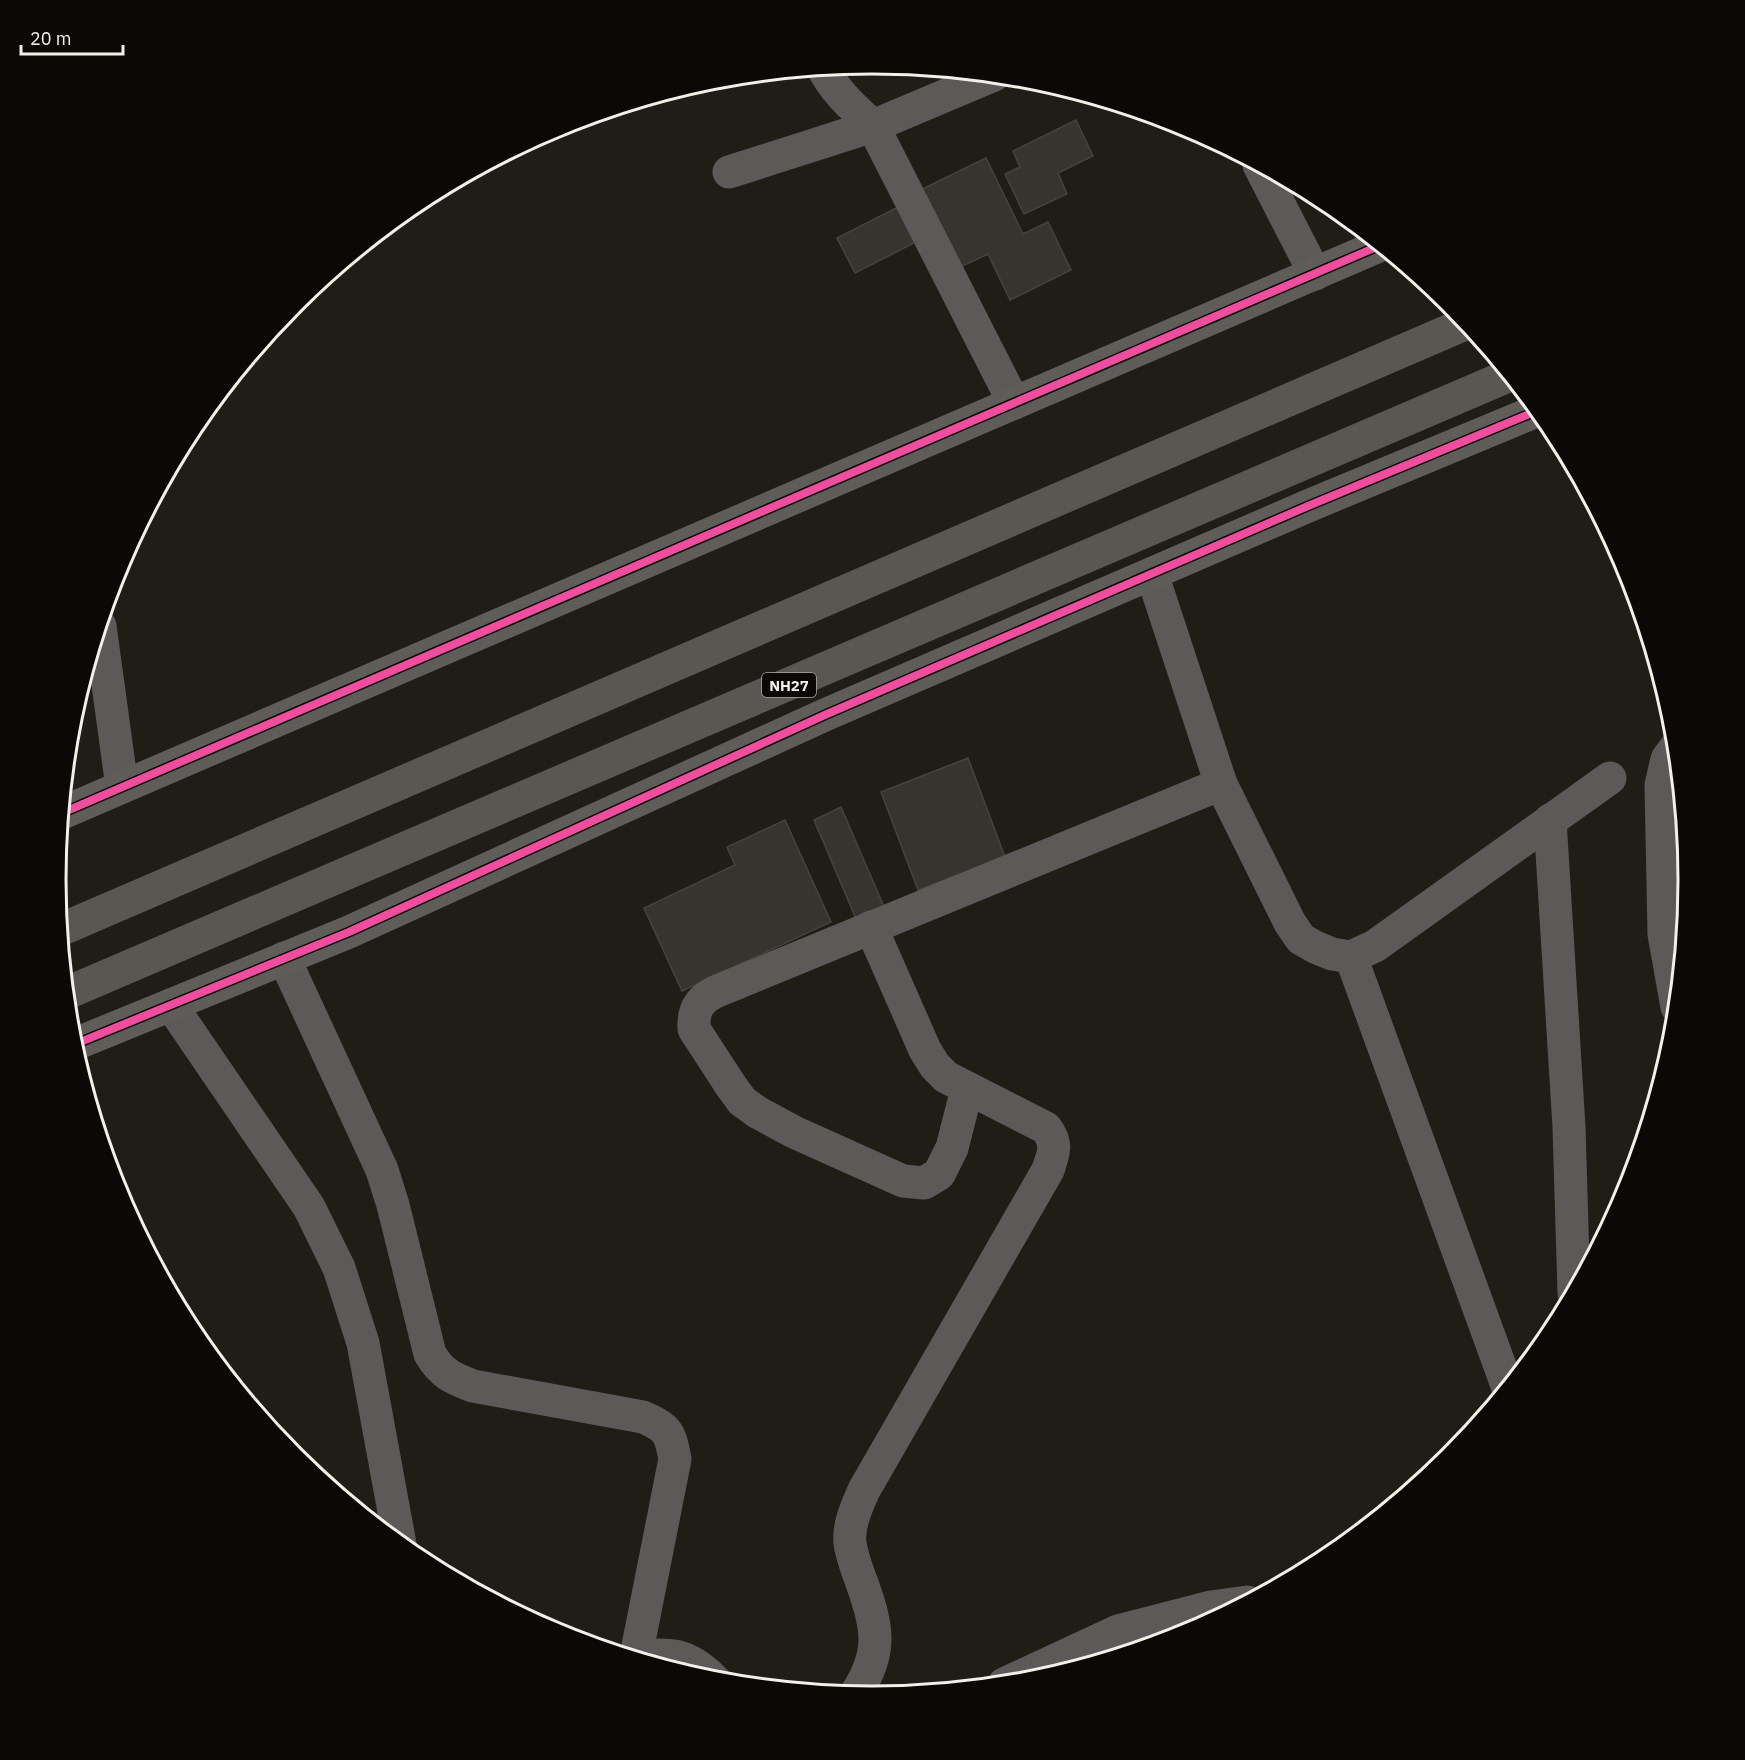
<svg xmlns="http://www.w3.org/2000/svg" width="1745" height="1760" font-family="'IBM Plex Sans',sans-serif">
<rect width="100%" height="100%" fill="#1e1d16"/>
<!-- building -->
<g fill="#35342e" stroke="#45433d" stroke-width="1.5">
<path d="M1076,120L1093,156L1058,173L1067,194L1024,214L1005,174L1020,167L1013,151Z"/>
<path d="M986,158L1023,234L1048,222L1071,270L1010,300L988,254L958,268L920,190Z"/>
<path d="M898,207L916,242L855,273L837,238Z"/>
<path d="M968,758L1005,857L918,890L881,792Z"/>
<path d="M841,807L885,909L857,921L814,820Z"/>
<path d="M785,820L831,922L682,991L644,908L735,865L727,847Z"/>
</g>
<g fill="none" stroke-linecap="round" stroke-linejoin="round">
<!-- street -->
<g stroke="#5c5a59" stroke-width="33">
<path d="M823,68C835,92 854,108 873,126L1014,403"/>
<path d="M1259,165L1315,274"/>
<path d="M729,172L873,126L994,75"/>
<path d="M1152,574L1221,784L1290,923L1301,939L1315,947L1332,954L1351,957L1375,946L1610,778"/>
<path d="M100,626L122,787"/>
<path d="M1676,747L1667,759L1661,785L1664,934L1677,1007"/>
<path d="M1550,820L1569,1127L1574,1293"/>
<path d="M1351,957L1508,1388"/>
<path d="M284,958L382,1170L393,1205L430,1354C442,1374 452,1378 473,1386L643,1417C668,1428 670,1432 675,1459L636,1656"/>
<path d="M171,1005L309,1207L339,1268L363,1343L400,1544"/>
<path d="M967,1089L952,1148L939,1174L924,1183L903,1181L794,1132L757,1112L742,1101L731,1086L694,1029C693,1010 699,1000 715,992L1221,784"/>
<path d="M632,1657C669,1652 688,1653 715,1681"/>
<path d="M1004,1684L1118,1631L1211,1607L1247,1602"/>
<path d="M855,1695C883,1653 878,1628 862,1583C857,1570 852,1557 850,1543C848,1525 857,1506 864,1490L1048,1170C1054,1151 1058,1145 1046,1128L946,1077L935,1066L925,1050L871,927"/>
</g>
<!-- secondary -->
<g stroke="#5f5d5a" stroke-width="33">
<path d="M62,813L1381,245"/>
<path d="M73,1045L349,932L827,714L1308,506L1539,410"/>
</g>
<!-- highway -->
<g stroke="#5a5753" stroke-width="33">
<path d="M60,930L1467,323"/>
<path d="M67,993L1510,375"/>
</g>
<!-- cycleway casing -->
<g stroke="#0a0905" stroke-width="11">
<g id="cycleway">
<path d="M62,813L1381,245"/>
<path d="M73,1045L349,932L827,714L1308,506L1539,410"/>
</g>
</g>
<!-- cycleway -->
<use href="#cycleway" stroke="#ef4d9e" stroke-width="8"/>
</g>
<g text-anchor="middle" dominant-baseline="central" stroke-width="5" stroke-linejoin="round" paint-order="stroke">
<!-- shield labels -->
<rect fill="#0a0905" stroke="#acaba4" stroke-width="1.5" x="762" y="673" width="54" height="24" rx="4.5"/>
<g font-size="15" font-weight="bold" fill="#f2f0e8">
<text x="789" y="685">NH27</text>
</g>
</g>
<!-- crop -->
<path d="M0 0H1745V1760H0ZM66 880a806 806 0 1 1 1612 0a806 806 0 1 1-1612 0Z" fill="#0a0905" fill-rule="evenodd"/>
<path fill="none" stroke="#f2f0e8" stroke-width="3" d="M66 880a806 806 0 1 1 1612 0a806 806 0 1 1-1612 0Z"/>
<!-- scale -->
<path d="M21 45v9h102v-9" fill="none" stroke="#f2f0e8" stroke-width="3"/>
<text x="30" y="45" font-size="18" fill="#f2f0e8" stroke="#0a0905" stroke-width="4.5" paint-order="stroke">20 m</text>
</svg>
